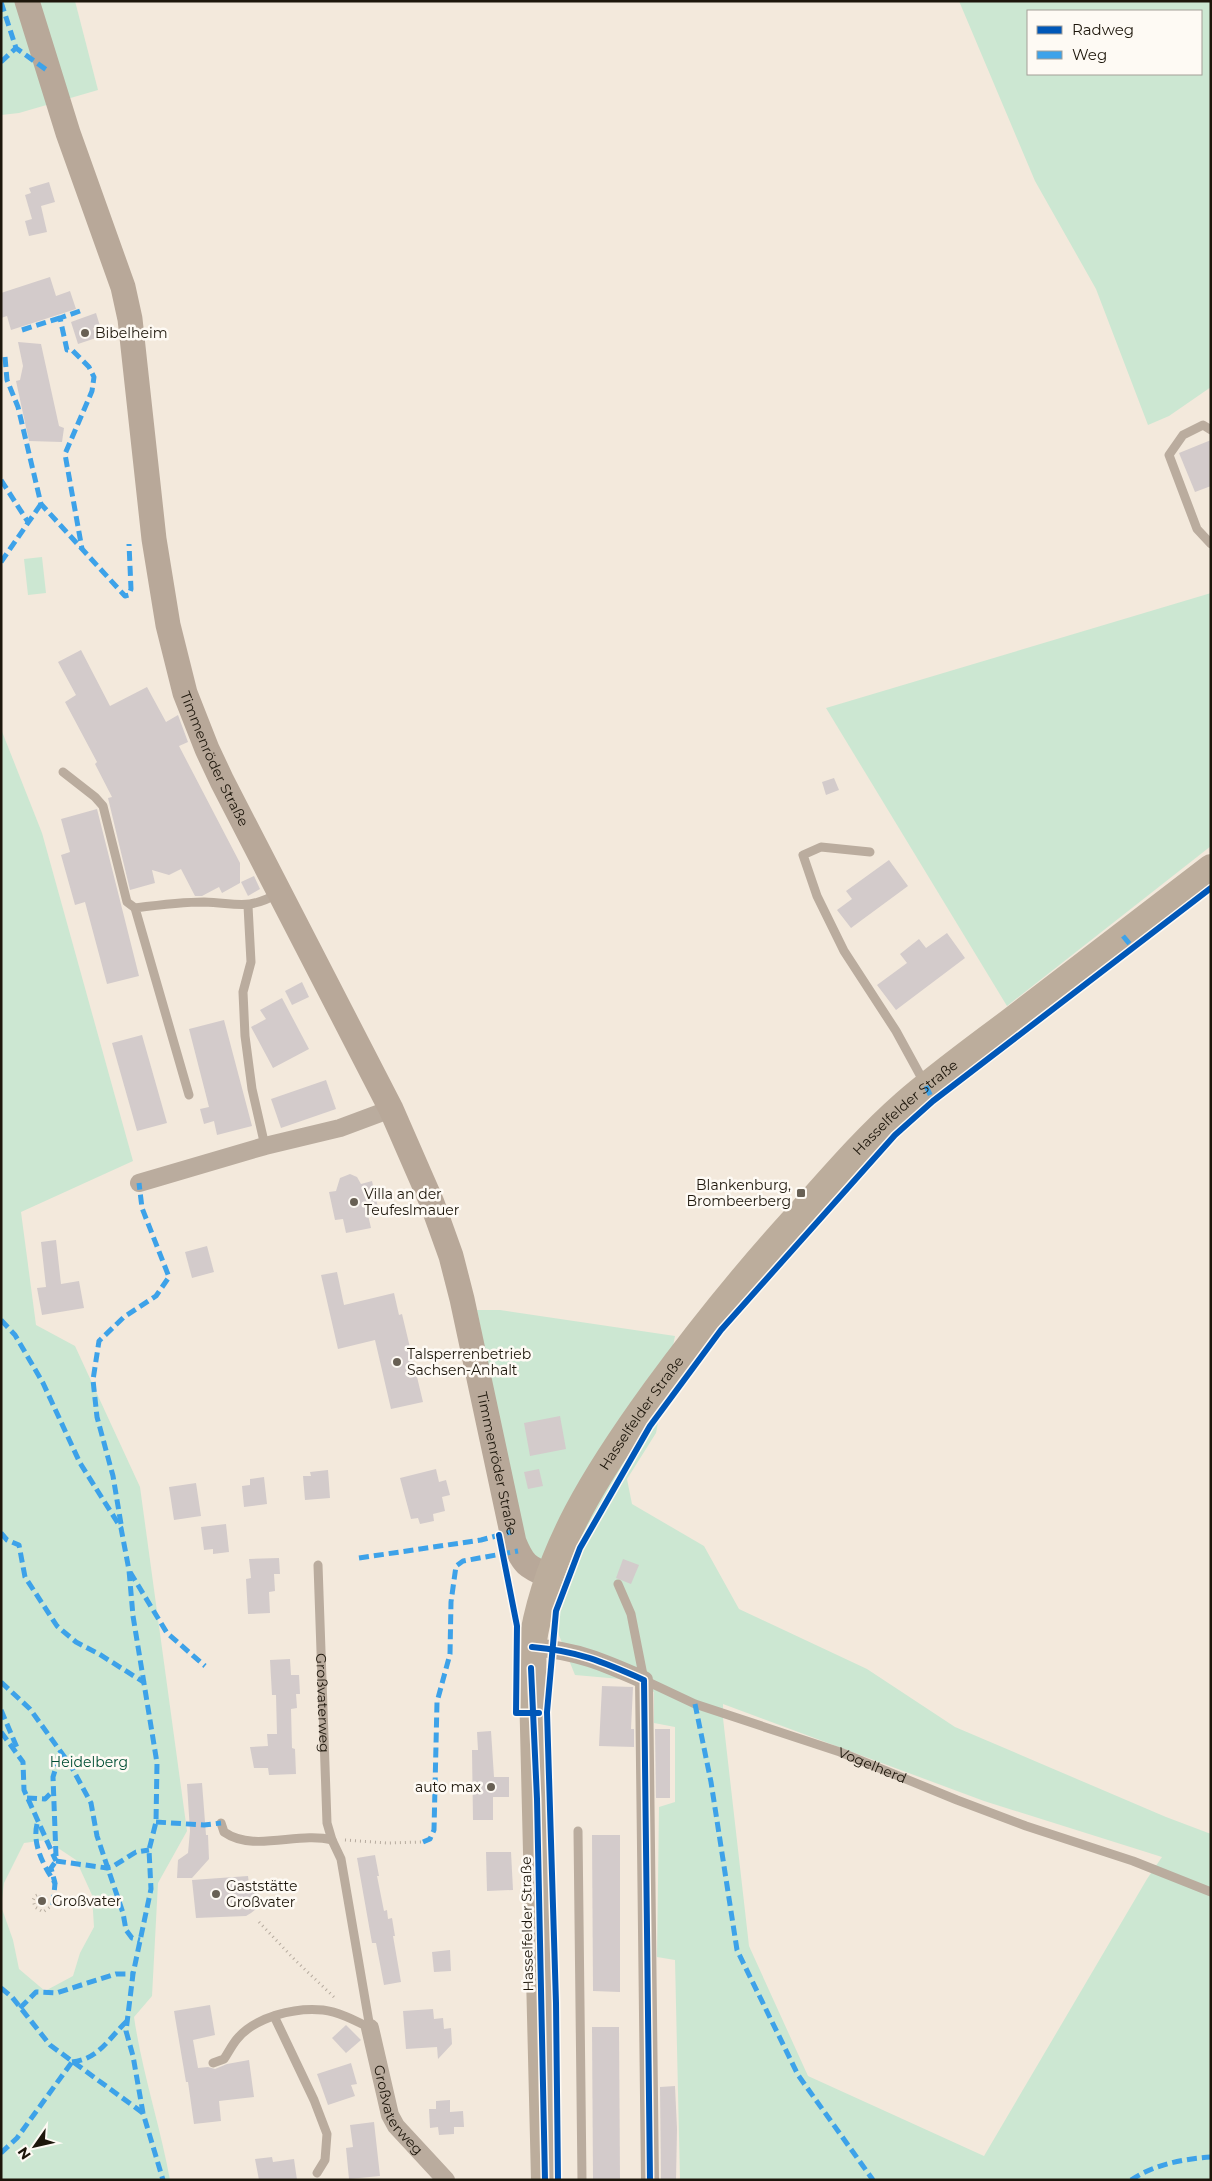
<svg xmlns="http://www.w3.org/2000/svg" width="1212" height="2181" font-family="Montserrat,sans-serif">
<rect width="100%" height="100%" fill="#f3e9dc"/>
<!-- green -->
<g fill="#cce7d2" fill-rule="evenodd">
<path d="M1,1H75L98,90L19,113L1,115Z"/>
<path d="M959,1H1211V387L1169,416L1148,425L1096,289L1035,181ZM1201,11V74H1028V11Z"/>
<path d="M42,557L46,593L28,595L24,559Z"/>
<path d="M1211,593V846L1007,1006L826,708Z"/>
<path d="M1,729L42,833L133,1161L21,1212L36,1325L75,1346L140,1487L187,1831L158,1883L152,1996L134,2017C142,2072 160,2125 170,2180H1ZM46,1840L76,1860L92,1895L94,1927L80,1953L73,1976L45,1991L19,1969L13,1940L1,1906L4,1883L24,1843Z"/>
<path d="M477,1310H500L675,1336L656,1433L627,1479L632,1504L704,1546L739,1609L867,1669L955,1727L1166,1817L1211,1834V2180H680L675,1960L657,1957L659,1807L675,1802V1727L654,1723V1692L632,1680L575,1675L548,1608L517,1513ZM723,1704L984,1801L1162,1857L1147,1879L984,2156L808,2076L749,1946L723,1718Z"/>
</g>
<!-- building -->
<g fill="#d3cbcb">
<path d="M49,182L55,202L41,206L47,232L29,236L25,221L32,219L25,195L31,193L29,188Z"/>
<path d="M50,277L56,296L70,291L76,309L11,330L7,316L1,318V293Z"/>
<path d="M96,313L100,326L93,328L96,338L78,344L71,322Z"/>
<path d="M18,342L41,344L59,426L64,428L62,442L29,441L16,381L20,380L23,366Z"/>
<path d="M1211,440V486L1195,492L1179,453Z"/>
<path d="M81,650L110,706L147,687L166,722L178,715L188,742L179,746L240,863V883L222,893L219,887L202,896H195L181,869L169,875L152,870L155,883L130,890L108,798L112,797L95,764L97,762L65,702L76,695L58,662Z"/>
<path d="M834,778L839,790L826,795L822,782Z"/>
<path d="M97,809L139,976L107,984L85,902L75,905L61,855L70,852L61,819Z"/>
<path d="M889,860L908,886L851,928L837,910L852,899L846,891Z"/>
<path d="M254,876L260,889L248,896L241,882Z"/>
<path d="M947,933L965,958L896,1010L877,985L907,963L900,954L919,939L926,948Z"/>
<path d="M302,982L309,997L292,1005L285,991Z"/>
<path d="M282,998L309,1049L273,1068L251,1027L266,1019L260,1010Z"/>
<path d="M224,1020L252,1126L217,1135L214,1121L204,1124L200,1109L209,1107L189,1029Z"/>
<path d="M142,1035L167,1123L137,1131L112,1043Z"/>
<path d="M326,1080L336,1109L281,1128L271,1099Z"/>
<path d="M350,1174L357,1177L361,1184L372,1181L379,1212L368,1215L371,1228L346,1233L343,1219L335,1220L329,1192L336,1191L340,1178Z"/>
<path d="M56,1240L61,1284L79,1281L84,1308L42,1315L37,1288L46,1287L41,1242Z"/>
<path d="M207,1246L214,1272L192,1278L185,1252Z"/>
<path d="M337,1272L344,1305L394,1293L399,1315L402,1314L423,1402L391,1409L375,1340L338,1349L321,1275Z"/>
<path d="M560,1416L566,1449L530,1456L524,1423Z"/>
<path d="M436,1469L439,1482L446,1480L450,1495L442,1497L445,1511L433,1514L434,1521L420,1524L418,1518L411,1519L400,1478Z"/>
<path d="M539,1469L543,1486L528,1489L524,1472Z"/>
<path d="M328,1470L330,1498L305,1500L303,1476H311L310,1472Z"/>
<path d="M264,1477L267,1504L244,1507L242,1486L250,1485V1479Z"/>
<path d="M196,1483L201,1516L174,1520L169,1487Z"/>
<path d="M226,1524L229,1552L213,1554V1549L204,1550L201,1527Z"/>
<path d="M279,1558L280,1574H274L275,1591L269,1592L270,1613L248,1614L246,1579L251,1578L249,1559Z"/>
<path d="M623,1559L639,1565L631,1584L616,1578Z"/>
<path d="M290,1659L291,1675H299L300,1694H296L297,1708L291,1709L292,1748L295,1749L296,1774L269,1775L268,1768H254L250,1747L268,1746L267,1734H277L276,1695H272L270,1660Z"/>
<path d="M602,1686L633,1687L631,1729H634V1747L599,1746Z"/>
<path d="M655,1729H670V1798H656Z"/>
<path d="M491,1731L494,1777H509V1797H493V1820H473L472,1750H478L477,1732Z"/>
<path d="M202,1783L206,1835H208L209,1859L192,1878H177L178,1860L188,1853L190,1831L187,1784Z"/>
<path d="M592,1835H620V1992L593,1991Z"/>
<path d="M486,1852H511L513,1890L487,1891Z"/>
<path d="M375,1855L379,1876H377L384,1911L387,1910L388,1919L392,1918L395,1936H393L401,1982L384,1985L376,1943H372L357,1858Z"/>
<path d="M248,1876L250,1891L256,1894V1909L251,1913L246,1916L196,1918L192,1880Z"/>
<path d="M450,1950L451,1971L434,1972L432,1952Z"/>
<path d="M210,2005L215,2035L193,2040L198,2068L208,2067L215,2069L227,2064L249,2060L254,2097L219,2101L221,2121L194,2124L188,2082H186L174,2011Z"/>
<path d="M433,2009L434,2019L443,2018L444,2029L451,2028L452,2044L438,2059L437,2047L406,2049L403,2011Z"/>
<path d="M346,2025L361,2040L346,2053L332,2038Z"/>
<path d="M592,2027H619L620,2180H593Z"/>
<path d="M351,2063L357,2084L351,2085L355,2096L328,2105L317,2074Z"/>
<path d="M675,2086L677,2129L676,2180H661L660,2087Z"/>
<path d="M450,2100V2112L463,2111L464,2127H454V2134L439,2135L438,2127L430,2128L429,2109H436V2101Z"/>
<path d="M374,2122L380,2176L349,2179L346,2148L353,2147L350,2125Z"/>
<path d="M272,2157L273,2162L294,2159L297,2180H259L255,2159Z"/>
</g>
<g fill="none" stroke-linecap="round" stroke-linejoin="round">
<!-- path -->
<g stroke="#b6ab9f" stroke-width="3" stroke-dasharray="1 4" stroke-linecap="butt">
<path d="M1,382H2"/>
<path d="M345,1840L387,1843L423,1842"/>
<path d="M42,1901L39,1894L35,1896L33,1900L35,1907L43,1912L53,1905"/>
<path d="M259,1922L295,1960L336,1999"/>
</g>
<!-- service -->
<g stroke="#baac9e" stroke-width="9">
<path d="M1211,430L1203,425L1183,435L1169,455L1197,529L1211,544"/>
<path d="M63,772L95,797L103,806L127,902L135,908"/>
<path d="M870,852L821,847L803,855L817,896L844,951L896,1031L925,1084"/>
<path d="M248,906L251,962L243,992L245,1036L252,1089L265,1146"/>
<path d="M189,1095L135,908C158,905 181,902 204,902C237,903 247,911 279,893"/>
<path id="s1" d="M318,1565L327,1823L332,1840L341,1859L370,2028"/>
<path id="s2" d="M618,1584L631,1614L644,1680L695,1704L840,1752L957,1800L1026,1826L1133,1861L1211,1892"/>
<path d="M221,1823L224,1832C254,1853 298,1831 332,1840"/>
<path d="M578,1831L582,2180"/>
<path d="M274,2016L314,2100L327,2134L325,2160L317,2173"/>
<path d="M213,2063L224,2059C228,2053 232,2045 237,2039C255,2017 295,2007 323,2010C339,2012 356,2021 370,2028"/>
</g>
<!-- minor -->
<g stroke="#baac9e" stroke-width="18">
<path d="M139,1183L265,1146L340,1128L391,1109"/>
<path d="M532,1647C578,1651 603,1662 644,1680L650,2180"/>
<path id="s3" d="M370,2028L390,2115L396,2126L446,2180"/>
</g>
<!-- secondary -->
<path stroke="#b8a899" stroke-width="25" id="s4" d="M27,1L68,133L123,287L130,319L154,539L168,625L185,693L207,749L222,781L391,1109L432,1203L451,1256L462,1299L514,1542C523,1564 527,1567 549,1576"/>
<!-- primary -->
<path stroke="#bcad9c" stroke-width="28" id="s5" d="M545,2180L532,1647C545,1552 600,1468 655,1392C698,1333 743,1277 792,1223C828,1183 864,1140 905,1104C942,1072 983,1043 1022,1013C1085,965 1148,916 1211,868"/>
<!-- quiet -->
<g stroke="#3da2e9" stroke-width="5" stroke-dasharray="10 5" stroke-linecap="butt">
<path d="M1,2L16,48L48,71"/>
<path d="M1,62L16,48"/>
<path d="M80,311L60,318L67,350H72L89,367L94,377L92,391L65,454L82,549"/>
<path d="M22,330L60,318"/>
<path d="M5,357L7,380L18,407L41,504L125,596L129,595L131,589L129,544"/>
<path d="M1,480L28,522"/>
<path d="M1,562L41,504"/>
<path d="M1123,936L1133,948"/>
<path d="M926,1086L933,1101"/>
<path d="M1,1320L15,1335L43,1383L80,1463L121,1528L129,1570L133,1616L157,1763L156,1822L149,1850L151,1889L133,1974L126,2031L133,2056L143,2113L163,2180"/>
<path d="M121,1524L113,1476L97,1417L93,1380L99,1341L124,1317L156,1296L169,1277L142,1208L139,1183"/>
<path d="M1,1533L7,1540L19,1545L25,1577L57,1626L76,1642L99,1654L145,1683"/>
<path d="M359,1558L481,1540L511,1532"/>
<path d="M130,1572L167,1633L205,1666"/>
<path d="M1,1682L30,1709L71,1766L91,1803L97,1836L123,1913L126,1930L132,1938L140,1940"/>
<path d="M695,1704L711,1782L737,1950L798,2075L873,2180"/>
<path d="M1,1710L18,1750"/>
<path d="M1,1732L23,1762L24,1790L56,1861"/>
<path d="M27,1798L45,1799L54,1790"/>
<path d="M156,1822L204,1825L221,1823"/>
<path d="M37,1824C32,1845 44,1866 55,1883L51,1868L56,1861"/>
<path d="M423,1842L430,1839L434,1830L437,1702L450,1654L451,1602L456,1566L463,1561L518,1551"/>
<path d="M56,1856L53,1777L61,1751"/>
<path d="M56,1861L107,1868L112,1867L136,1852L149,1850"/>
<path d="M53,1905L55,1883"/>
<path d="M1,1988L12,1997L50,2045L143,2113"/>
<path d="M20,2008L36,1992L56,1993L116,1974H133"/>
<path d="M72,2062C99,2059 108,2039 127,2021"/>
<path d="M1,2153L17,2138L72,2062"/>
<path d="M1131,2180C1155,2164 1183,2159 1211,2157"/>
</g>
<!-- cycleway casing -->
<g stroke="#fefaf4" stroke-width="9">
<g id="cycleway">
<path d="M499,1535L517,1626L516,1713H539"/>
<path d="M532,1647C578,1651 603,1662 644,1680L650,2180"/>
<path d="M531,1668L537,1799L545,2180"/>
<path d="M558,2180L556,2003L547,1712L556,1611L580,1548L650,1426L721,1330L895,1135L933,1101L1211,888"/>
</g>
</g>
<!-- cycleway -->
<use href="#cycleway" stroke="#0057b8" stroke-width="6"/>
</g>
<!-- markers -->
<g fill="#686054" stroke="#fefaf4" stroke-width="2">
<circle cx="85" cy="333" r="5"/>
<rect x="796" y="1188" width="10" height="10" rx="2.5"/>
<circle cx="354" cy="1202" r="5"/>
<circle cx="397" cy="1362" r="5"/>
<circle cx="491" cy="1787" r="5"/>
<circle cx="216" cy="1894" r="5"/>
<circle cx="42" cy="1901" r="5"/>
</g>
<g text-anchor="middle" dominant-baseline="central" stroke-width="5" stroke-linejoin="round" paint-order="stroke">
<!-- poi labels -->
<g font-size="14" fill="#1d160b" stroke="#fefaf4" text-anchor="start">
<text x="95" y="333">Bibelheim</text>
<text x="791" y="1185" text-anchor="end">Blankenburg,<tspan x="791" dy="16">Brombeerberg</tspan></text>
<text x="364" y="1194">Villa an der<tspan x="364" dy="16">Teufeslmauer</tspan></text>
<text x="407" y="1354">Talsperrenbetrieb<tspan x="407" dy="16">Sachsen-Anhalt</tspan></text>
<text x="481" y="1787" text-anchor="end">auto max</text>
<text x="226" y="1886">Gaststätte<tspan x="226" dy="16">Großvater</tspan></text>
<text x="52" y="1901">Großvater</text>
</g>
<!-- street labels -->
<g font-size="14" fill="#1d160b" stroke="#fefaf4">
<text stroke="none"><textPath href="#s4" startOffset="785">Timmenröder Straße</textPath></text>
<text stroke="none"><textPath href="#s5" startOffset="1199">Hasselfelder Straße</textPath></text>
<text stroke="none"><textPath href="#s5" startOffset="794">Hasselfelder Straße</textPath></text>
<text stroke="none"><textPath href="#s4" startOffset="1549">Timmenröder Straße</textPath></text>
<text stroke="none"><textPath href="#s1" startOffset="138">Großvaterweg</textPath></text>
<text stroke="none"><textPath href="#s2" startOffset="344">Vogelherd</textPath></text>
<text transform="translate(527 1924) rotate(-91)">Hasselfelder Straße</text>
<text stroke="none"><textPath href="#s3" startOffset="88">Großvaterweg</textPath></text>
</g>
<!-- park labels -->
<g font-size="14" fill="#014e34" stroke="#fefaf4">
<text x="89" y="1762">Heidelberg</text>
</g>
</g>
<!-- border -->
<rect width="1212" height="2181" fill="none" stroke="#1d160b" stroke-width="5"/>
<!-- legend -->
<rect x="1027" y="10" width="175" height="65" fill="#fefaf4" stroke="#a49f97"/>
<rect x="1037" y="26" width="25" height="8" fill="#0057b8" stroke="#a49f97"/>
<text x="1072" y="35" font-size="15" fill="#1d160b">Radweg</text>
<rect x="1037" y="51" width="25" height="8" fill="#3da2e9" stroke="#a49f97"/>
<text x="1072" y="60" font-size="15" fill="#1d160b">Weg</text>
<!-- north arrow -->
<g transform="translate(35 2146) rotate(236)" stroke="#fefaf4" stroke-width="4" paint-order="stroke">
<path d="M0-4L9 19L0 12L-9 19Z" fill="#1d160b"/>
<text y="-8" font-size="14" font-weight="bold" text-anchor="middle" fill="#1d160b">N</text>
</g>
</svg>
